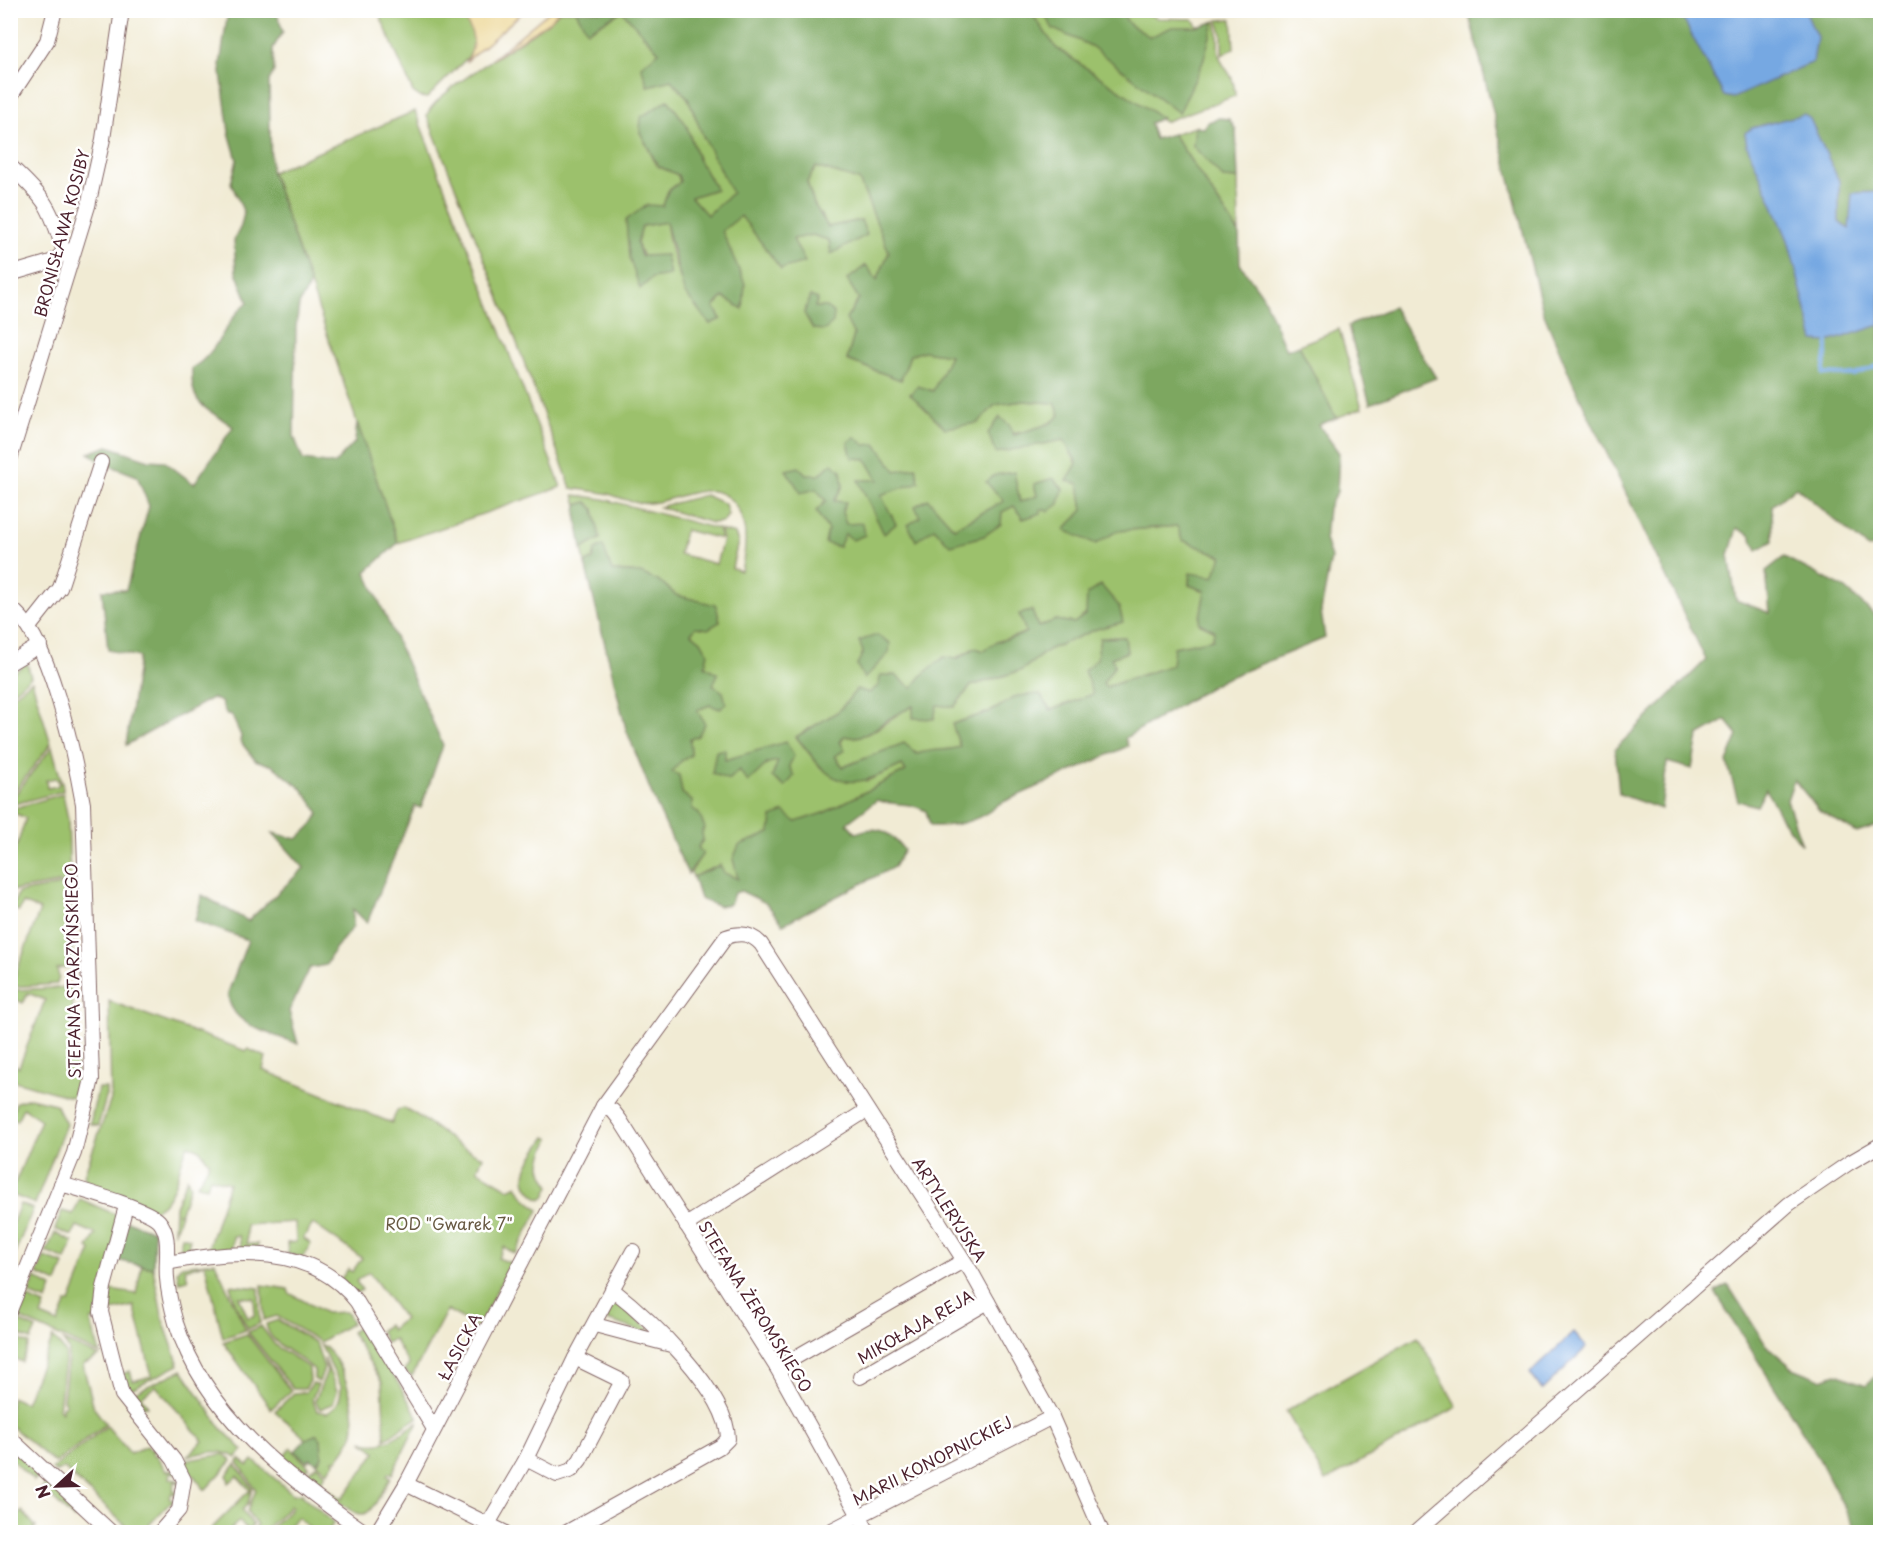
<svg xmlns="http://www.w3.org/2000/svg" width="1891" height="1543" font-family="'Playpen Sans',sans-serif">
<rect width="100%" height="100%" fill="#fff"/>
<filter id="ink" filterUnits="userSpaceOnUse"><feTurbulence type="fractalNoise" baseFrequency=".0167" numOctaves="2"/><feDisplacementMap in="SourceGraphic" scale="12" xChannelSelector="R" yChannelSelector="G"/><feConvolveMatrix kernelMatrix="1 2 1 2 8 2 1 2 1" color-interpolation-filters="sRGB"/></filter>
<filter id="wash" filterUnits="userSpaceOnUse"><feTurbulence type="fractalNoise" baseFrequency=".008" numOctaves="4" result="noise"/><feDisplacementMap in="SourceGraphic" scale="24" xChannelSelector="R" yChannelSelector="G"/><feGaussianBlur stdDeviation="1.35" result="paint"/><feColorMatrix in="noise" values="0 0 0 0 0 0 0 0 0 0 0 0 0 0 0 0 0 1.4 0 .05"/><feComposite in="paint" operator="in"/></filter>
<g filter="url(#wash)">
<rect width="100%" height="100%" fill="#f1ebd4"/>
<!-- green -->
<g fill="#9cc16c" stroke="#73704c" stroke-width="1.5" fill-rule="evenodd">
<path d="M378,11H460C469,26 478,35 471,54L427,98L420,97L413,92Z"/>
<path d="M559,11H576L588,31L622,11L659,52L647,86L671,80L688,98L703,136L733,193L707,216L691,197L716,189L698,159L686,124L668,100L640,132L657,166L678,175L680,182L668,191L663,206L626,220L640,288L652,278L637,243L642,226L666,222C672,263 682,293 710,324L721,319L714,307L724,297L731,253L722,231L741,215L781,269L792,239L812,235L829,240L831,253L861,220L828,227L814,204L807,182L816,167L859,180L889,252L877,281L859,299L847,319L854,335L847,360L901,380L910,355L924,351L951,355L933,391L977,423L995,405L1023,401L1056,403L1060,416C1040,432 1013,435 988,434L1064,440L1077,464L1083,510L1117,531L1178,526L1182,540L1222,556L1215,577L1190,574L1189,585L1205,591L1199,623L1214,630L1213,639L1199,643L1172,665L1106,687L1103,683L1115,665L1111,658L1127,652L1124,637L1100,638L1094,694L1051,710L1017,696L992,711L953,724L960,747C945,752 933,749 917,754L904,743L843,767L835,756L844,736C872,742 887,717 911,707C924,702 941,705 954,707L971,686L1022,670L1048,650L1097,628L1123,622L1086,614L1074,623L1056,620L1038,627L1032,611L1027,631C1010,642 998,636 984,651L974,648C951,663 928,667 912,689L895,675L869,693L857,689L839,711L796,737L821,768L867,781L902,765L906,771L826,812L770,833L739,879L723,873L720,865L693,877L691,872L702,854L698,847L699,814L692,808V801L682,793L679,776L671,773L681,761L691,755L690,739L697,710L710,705L713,685L705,666L701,641L691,633L696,627L720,622L716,606L676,595L662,583L632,572L612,571L594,559L585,564L582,549L600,538L587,502L577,505L574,495L603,499L718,529L721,539L685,530L679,554L716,564L723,539L720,530L735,534L738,542L732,568L741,571C746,551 748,526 737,508C714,470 672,507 639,503C627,502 615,495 604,493C593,491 582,490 571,488L508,319L427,116C432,90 536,38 559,11Z"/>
<path d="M1030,11H1142L1157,18L1193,19L1198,27L1216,21C1220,34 1217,44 1219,55C1224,73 1234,69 1235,96L1164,122L1055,47Z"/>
<path d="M1232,19L1234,48L1222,55V34L1218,20Z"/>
<path d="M415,111L561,487L398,543L272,172Z"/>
<path d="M1198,126L1195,127L1223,178L1238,179L1239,233L1173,134Z"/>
<path d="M1339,329L1362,408L1336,418L1299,345Z"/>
<path d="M705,495L725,504L728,515L723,522L712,523L659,507Z"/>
<path d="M27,663L31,677L11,693V674Z"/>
<path d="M32,681L51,744L11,796V697Z"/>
<path d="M52,747L61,780L58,781L56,778L46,780L47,788L58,786V783L62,782L63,791L11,805V800Z"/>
<path d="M63,794L68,819L70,881L11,891V863L26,818L11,812V809Z"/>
<path d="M71,883L72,958H69V967L57,969L59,977L57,984L11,987V977L14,978L40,910L23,903L19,911L12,909L18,893Z"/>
<path d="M72,987L77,1086L75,1095L70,1097L11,1080V1064L19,1067L45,1000L28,993L23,1003L13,998L15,990Z"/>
<path d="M109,1001L246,1051L248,1049L266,1057L263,1070L392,1123L397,1110L404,1108C435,1123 450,1145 483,1157L477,1170L509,1189L517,1185L523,1196L539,1210L515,1254L504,1247L498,1258L511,1263L478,1327L447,1310L412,1376L404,1371L409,1365L394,1339L386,1343L380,1330L388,1325L391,1330L404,1319L369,1272L356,1281L362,1290L356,1293L340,1280L348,1269L352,1272L362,1258L313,1224L303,1238L311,1244L303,1257L288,1254L287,1243L296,1242L295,1222L246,1225L247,1244H258L257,1251H241L239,1236H233L232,1252L207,1255L185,1253L180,1245L182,1236L190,1238L188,1247L207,1252L229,1183L210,1178L207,1187L197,1185C201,1175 207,1172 209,1162L200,1150L188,1145C178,1165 176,1204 152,1211L87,1185L84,1175L111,1099Z"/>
<path d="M98,1088H106V1098L98,1126L90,1124Z"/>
<path d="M30,1098L55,1104L66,1124L35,1204L10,1194L11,1182L15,1183L41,1120L23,1108L17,1120L11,1118L16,1102Z"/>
<path d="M546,1137L550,1139C540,1159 536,1168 550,1186L545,1197L540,1199C510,1180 532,1158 546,1137Z"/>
<path d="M187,1178L190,1185L181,1212L178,1213L181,1214L174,1234L175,1206Z"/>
<path d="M80,1199L119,1216L99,1321L92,1319L91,1323L100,1354L19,1318L26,1297L45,1305L41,1316L58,1323L67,1302H70L91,1250L88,1248L96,1234L77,1226L72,1236L55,1229L62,1211L73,1214Z"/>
<path d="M20,1204L33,1209L11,1263V1227Z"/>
<path d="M55,1233L73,1242L66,1260L46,1252Z"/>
<path d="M44,1257L64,1264L57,1283L37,1274Z"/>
<path d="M215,1262L246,1330L223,1338L205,1264L185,1269L188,1280L179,1282L177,1271L181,1266Z"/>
<path d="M142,1265L153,1268L163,1320L179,1365L131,1389L127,1388L123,1374L130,1371L133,1381L152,1376L134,1306L108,1312L111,1290L136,1294Z"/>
<path d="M35,1278L52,1287L47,1301L29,1294Z"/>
<path d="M230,1285L259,1288L260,1323L248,1329L235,1303ZM239,1297L254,1298L255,1315L248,1318Z"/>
<path d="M262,1285L288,1289L289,1293L326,1313L346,1312L352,1323L320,1342L277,1316L264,1320Z"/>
<path d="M618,1304L622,1306L656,1336L607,1320L608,1309Z"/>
<path d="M278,1320L316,1343L324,1368L319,1382L314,1379V1370C301,1355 269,1346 266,1324Z"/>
<path d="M18,1321L36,1329L31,1340L13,1333Z"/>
<path d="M364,1324L418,1417L385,1439L382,1382L351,1332Z"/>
<path d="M261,1326L275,1345L309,1368L310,1381L305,1389H293L248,1332Z"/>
<path d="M247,1334L291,1391L271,1409L223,1342Z"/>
<path d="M11,1336L29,1344L22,1362L11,1357Z"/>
<path d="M53,1337L66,1353L59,1409L62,1412V1407L66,1405L63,1400L69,1350L63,1341L99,1356L83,1365L94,1408L106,1424L55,1463L10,1425L11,1397L25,1403Z"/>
<path d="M1418,1337L1457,1407L1326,1481L1286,1411Z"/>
<path d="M320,1344C342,1354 360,1414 352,1436C349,1445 342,1453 337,1460H333L335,1462L328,1472L317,1463L322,1457L321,1439L317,1435L306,1439L275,1411L294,1393L306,1392L313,1383L318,1385L312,1399L317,1411L327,1413C338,1408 341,1398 341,1386Z"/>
<path d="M324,1358L337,1391L333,1404L320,1409L315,1401L327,1371Z"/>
<path d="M182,1370L222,1429L243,1450L236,1458C220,1447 204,1453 187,1456L203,1441L156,1386L141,1397L148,1406L139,1407L134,1401L135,1392Z"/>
<path d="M418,1422L392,1474L389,1473L387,1476L390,1478C365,1524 366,1523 326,1492L328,1489L342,1499L376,1452L362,1441C383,1450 401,1433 418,1422Z"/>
<path d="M107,1426L130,1453L147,1446L149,1450L158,1448L160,1450L152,1451L153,1456L156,1455L166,1471L176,1470L178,1474L171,1472L170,1478L180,1481V1484L175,1481L173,1490L180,1494L179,1497L172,1493L169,1498L178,1504L170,1503L149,1525L151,1532H147V1529L127,1532L130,1530L64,1468L55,1472L52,1469Z"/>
<path d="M10,1446L40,1474L34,1481L11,1459Z"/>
<path d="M291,1448L309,1467L302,1474L282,1458Z"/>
<path d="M224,1454L232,1461L205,1490L182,1461Z"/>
<path d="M240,1459L248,1466L253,1460L293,1494L303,1493L302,1495L334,1523L327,1532H313L298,1517L282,1532H266L292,1508L290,1506L262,1532H251L257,1526L247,1511L256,1490L238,1462Z"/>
<path d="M236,1464L252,1488L248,1504L242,1510L253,1525L246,1532V1528L239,1521L228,1532H208L250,1490L237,1476L229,1483L227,1475Z"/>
<path d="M317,1465L326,1474L319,1486L304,1475Z"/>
<path d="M48,1481L81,1512L74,1519L42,1488Z"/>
<path d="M22,1511L36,1527L33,1528L37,1532H11V1523Z"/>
</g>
<!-- forest -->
<g fill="#7da760" stroke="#646346" stroke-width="1.5">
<path d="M228,11H260L263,16L277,13L283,32L273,48L274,71L269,81L271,171L310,284L299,305L296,327L294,436L303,460L334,464L355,442L357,422L398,543L366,572L443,745L421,808L415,806L367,923L353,909V927L334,950L326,965L310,968L289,1011L298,1044C274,1034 229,1027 228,993L248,940L195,921L202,895L248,921L304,868L273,833L297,839L313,824L319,813L303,790L273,766L255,760L240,741L241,736L231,714L227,715L221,702L212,698L126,745L139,657L108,650L102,590H126L149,506L137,476L101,462L89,453L108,446L149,460L164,461L194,484L233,427C206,406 190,408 192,368C219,353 224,321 248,302L236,272L234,240L241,226L244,213L231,183L237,160L229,132L220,65Z"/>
<path d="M576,11H1030L1056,48L1162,118L1150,123L1155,139L1173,134L1239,233L1240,264L1263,296L1286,350L1299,345L1336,418L1319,425L1339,453L1337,492L1328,508L1325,539L1331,558L1321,611L1325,638L1222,680L1125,738L1128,746L999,804C980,821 956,827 930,826L926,811C909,801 893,806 877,800L847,823L856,833C878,824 889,831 904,850L894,867L783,924L766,903L741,891L734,893L730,904L718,906L700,899L693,877L720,865L724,873L738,879L733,859L739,845L770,833L772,817L784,812L796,822L826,812L906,771L902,765C874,778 845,794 820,766C811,756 805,746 796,737L839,711L857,689L869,693L879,685L880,675H895L912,688L923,674L944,657L957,659L975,648L984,651C998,636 1010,642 1026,632L1019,614L1032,611L1038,627L1056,620L1074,623L1086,614L1087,594L1101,585L1119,606L1123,622L1097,629L1048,650L1022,670L971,686L954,707L937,705L934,719L913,718V706C904,711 894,715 887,720C872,731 864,740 844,736L840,742L845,750L835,756L843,767L904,743L917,754C935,748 943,752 960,747L952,724L992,711L1017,696L1040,694L1051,710L1093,694L1084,671L1097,659L1100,638L1125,637L1127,652L1111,658L1115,665L1103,683L1106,687L1172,665L1174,647L1213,639L1214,630L1199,623L1205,591L1189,585L1190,573L1214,577L1222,556L1182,540L1177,526L1117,531L1096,544L1064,530L1083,510L1079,484L1067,481L1077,463L1064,440L996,453L988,433L1000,417L1010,426L1014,435L1051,423L1060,415L1055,403L1023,401L995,405L978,423L945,428L910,394L918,386L933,391L950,355L924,351L910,355L901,380L847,360L854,335L846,319L859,299L847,280L866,265L877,280L889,252L859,180L816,167L807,182L814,204L828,227L861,220L867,235L831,254L829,240L812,235L793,239L805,262L781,269L741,216L722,231L745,284L743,309L723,297L714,307L721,319L710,324L684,292L666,222L642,226L637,243L641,256L666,255L670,275L652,278L640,289L629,257L626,220L647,205L663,206L668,191L680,182L678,175L658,166L640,132L641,117L668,100L686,124L698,159L716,189L691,197L707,215L732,193L703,136L688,98L671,80L648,86L641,66L659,52L622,11L587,31Z"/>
<path d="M1043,11H1121L1129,24L1150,37L1172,27H1196L1214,22L1203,62L1179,113L1091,46L1053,29Z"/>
<path d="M1468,11H1880V546L1868,548L1796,487L1772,506L1773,541L1757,550L1750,535L1737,528L1729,555L1736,600L1770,613L1766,571L1784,557L1846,589L1880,620V842L1877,826L1857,833L1820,811L1794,780L1787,800L1802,845L1783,821L1766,789L1757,806L1738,801L1727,762L1738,735L1726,720L1698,736L1692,769L1667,762L1661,809L1619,794L1615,749L1706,660L1573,383L1543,312Z"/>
<path d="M1219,118L1229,119L1236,130L1238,179L1223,178L1193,146L1195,127L1204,128L1208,122Z"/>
<path d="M810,296L818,299L815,307H826L834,313L833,323L825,330L813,329L804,313Z"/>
<path d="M1393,307L1436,378L1370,404L1348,326Z"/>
<path d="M855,437L865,445L876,444L896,471L916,467L919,482L881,495L896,524L884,534L858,480H878L866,459L852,458L848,442Z"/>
<path d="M832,463L841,470L843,486L834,501L846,502L842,512L846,524L863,523L865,535L853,540L845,534L839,547L825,543L828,530L816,511L826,501L816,489L801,493L786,470L799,467L807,475H819Z"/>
<path d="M1014,472L1020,502L1037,496L1034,484L1053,478L1063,489L1059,504L1049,511L1040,509L1041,513L1023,519L1014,506L1002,512L1001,524L984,536L950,545L934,528L916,541L908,525L920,517L915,506L928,499L954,528L1004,501L986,482L995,475Z"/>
<path d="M587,502L594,509L600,539L582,549L576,514L577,505Z"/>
<path d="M603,546L612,571L641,573L662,583L676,595L716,605L720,622L708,629L696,627L691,633L701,641L708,653L705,666L718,674L713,685L723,692L726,703L720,709L710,705L697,710L705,724L698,736L690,739L691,755L681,761L672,772L679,775L682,793L692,801V808L699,814L705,828L702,832L703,840L698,847L703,854L688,874L655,802L626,729L585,564L593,559L595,550Z"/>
<path d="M877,635L890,643L889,653L864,679L857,665L863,652L859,641Z"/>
<path d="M786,742L794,756L789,766L794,776L785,787L772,777L778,761L768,763L748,782L739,770L729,780L712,773L716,751L725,749V760Z"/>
<path d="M127,1221L154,1231L153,1268L116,1260Z"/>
<path d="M1728,1285L1766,1345L1793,1368L1821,1379L1836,1374L1866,1385L1880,1372V1532H1857L1817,1455L1715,1292Z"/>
<path d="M317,1434L321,1439L322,1457L317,1463L310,1459L307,1462L295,1451L306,1439Z"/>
</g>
<!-- sand -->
<g fill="#eeda9e" stroke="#9c7c64" stroke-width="1.5">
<path d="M460,11H524L466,62C480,40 471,30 460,11Z"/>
<path d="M550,11H559L550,21L492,59Z"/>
</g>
<!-- water -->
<g fill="#76a8e2" stroke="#606486" stroke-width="1.5">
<path d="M1679,11H1805L1817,37L1813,62L1733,98L1724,96Z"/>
<path d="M1804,114L1810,119L1839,181V222L1849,229L1852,193L1880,192V325L1828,342L1814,341L1788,240L1747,145L1745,133L1752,128Z"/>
<path d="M1574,1332L1587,1347L1542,1390L1530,1373Z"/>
</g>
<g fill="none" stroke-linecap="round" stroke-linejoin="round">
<!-- stream -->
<path stroke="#76a8e2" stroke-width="4" d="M1828,342L1823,374L1854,375L1877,366L1880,374"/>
</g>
</g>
<g filter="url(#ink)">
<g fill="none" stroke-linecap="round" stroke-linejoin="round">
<!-- minor casing -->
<g stroke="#846666" stroke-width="16">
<g id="minor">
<path d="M10,97L47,41L55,10"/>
<path d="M10,166C46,199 50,206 64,252"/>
<path d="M10,274L54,261L64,252"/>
<path d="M10,459L88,206L103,139L122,10"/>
<path d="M10,608C49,631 75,759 83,804L92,1079L74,1153L10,1310"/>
<path d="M30,626L60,588L101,462"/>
<path d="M10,663L40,645"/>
<path d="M603,1106L613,1111L620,1120L777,1368L868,1532"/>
<path d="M61,1184C81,1190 147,1208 159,1221C172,1236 165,1260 167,1278C168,1293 172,1309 176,1323C205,1415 289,1479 365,1532"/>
<path d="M126,1206L104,1287L101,1312L122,1395L174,1460L184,1480L179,1510L160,1532"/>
<path d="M686,1225L867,1110"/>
<path d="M167,1263C231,1250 312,1243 357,1302L434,1429"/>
<path d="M595,1325L671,1345"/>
<path d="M777,1368L963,1261"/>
<path d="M860,1377L988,1302"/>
<path d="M10,1438L111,1532"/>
<path d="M526,1459L557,1475L572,1470L580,1460L622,1381L575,1358"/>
<path d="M406,1484L504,1532"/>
<path d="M488,1524L526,1459L574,1360L633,1251"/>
<path d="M377,1532L406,1484L603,1106L726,937C740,932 751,933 761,944L972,1273L1052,1417L1102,1532"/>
<path d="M567,1532L721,1446L728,1439C728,1392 648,1317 612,1289"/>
<path d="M828,1532L1052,1417"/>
<path d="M1416,1532L1789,1204L1849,1163L1880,1145"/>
</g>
</g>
<!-- minor -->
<use href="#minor" stroke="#fff" stroke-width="14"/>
</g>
</g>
<g text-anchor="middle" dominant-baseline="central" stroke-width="5" stroke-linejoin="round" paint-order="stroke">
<!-- street labels -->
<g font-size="16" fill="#4a1f2b" stroke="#fff">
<text transform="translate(61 233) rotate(-75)">BRONISŁAWA KOSIBY</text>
<text transform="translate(72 971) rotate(-91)">STEFANA STARZYŃSKIEGO</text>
<text transform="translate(950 1209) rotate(57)">ARTYLERYJSKA</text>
<text transform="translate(756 1306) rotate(58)">STEFANA ŻEROMSKIEGO</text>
<text transform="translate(915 1326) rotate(-30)">MIKOŁAJA REJA</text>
<text transform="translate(459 1346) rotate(-62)">ŁASICKA</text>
<text transform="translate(932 1460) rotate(-27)">MARII KONOPNICKIEJ</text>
</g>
<!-- park labels -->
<g font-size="16" fill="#675842" stroke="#fff">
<text x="449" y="1223">ROD "Gwarek 7"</text>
</g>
</g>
<!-- margin -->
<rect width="1891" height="1543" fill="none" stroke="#fff" stroke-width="36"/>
<!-- north arrow -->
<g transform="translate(57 1486) rotate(248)" stroke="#ffffff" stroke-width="4.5" paint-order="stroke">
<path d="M0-4.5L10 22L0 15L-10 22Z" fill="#4a1f2b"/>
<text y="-9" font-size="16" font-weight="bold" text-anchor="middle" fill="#4a1f2b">N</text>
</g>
</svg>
